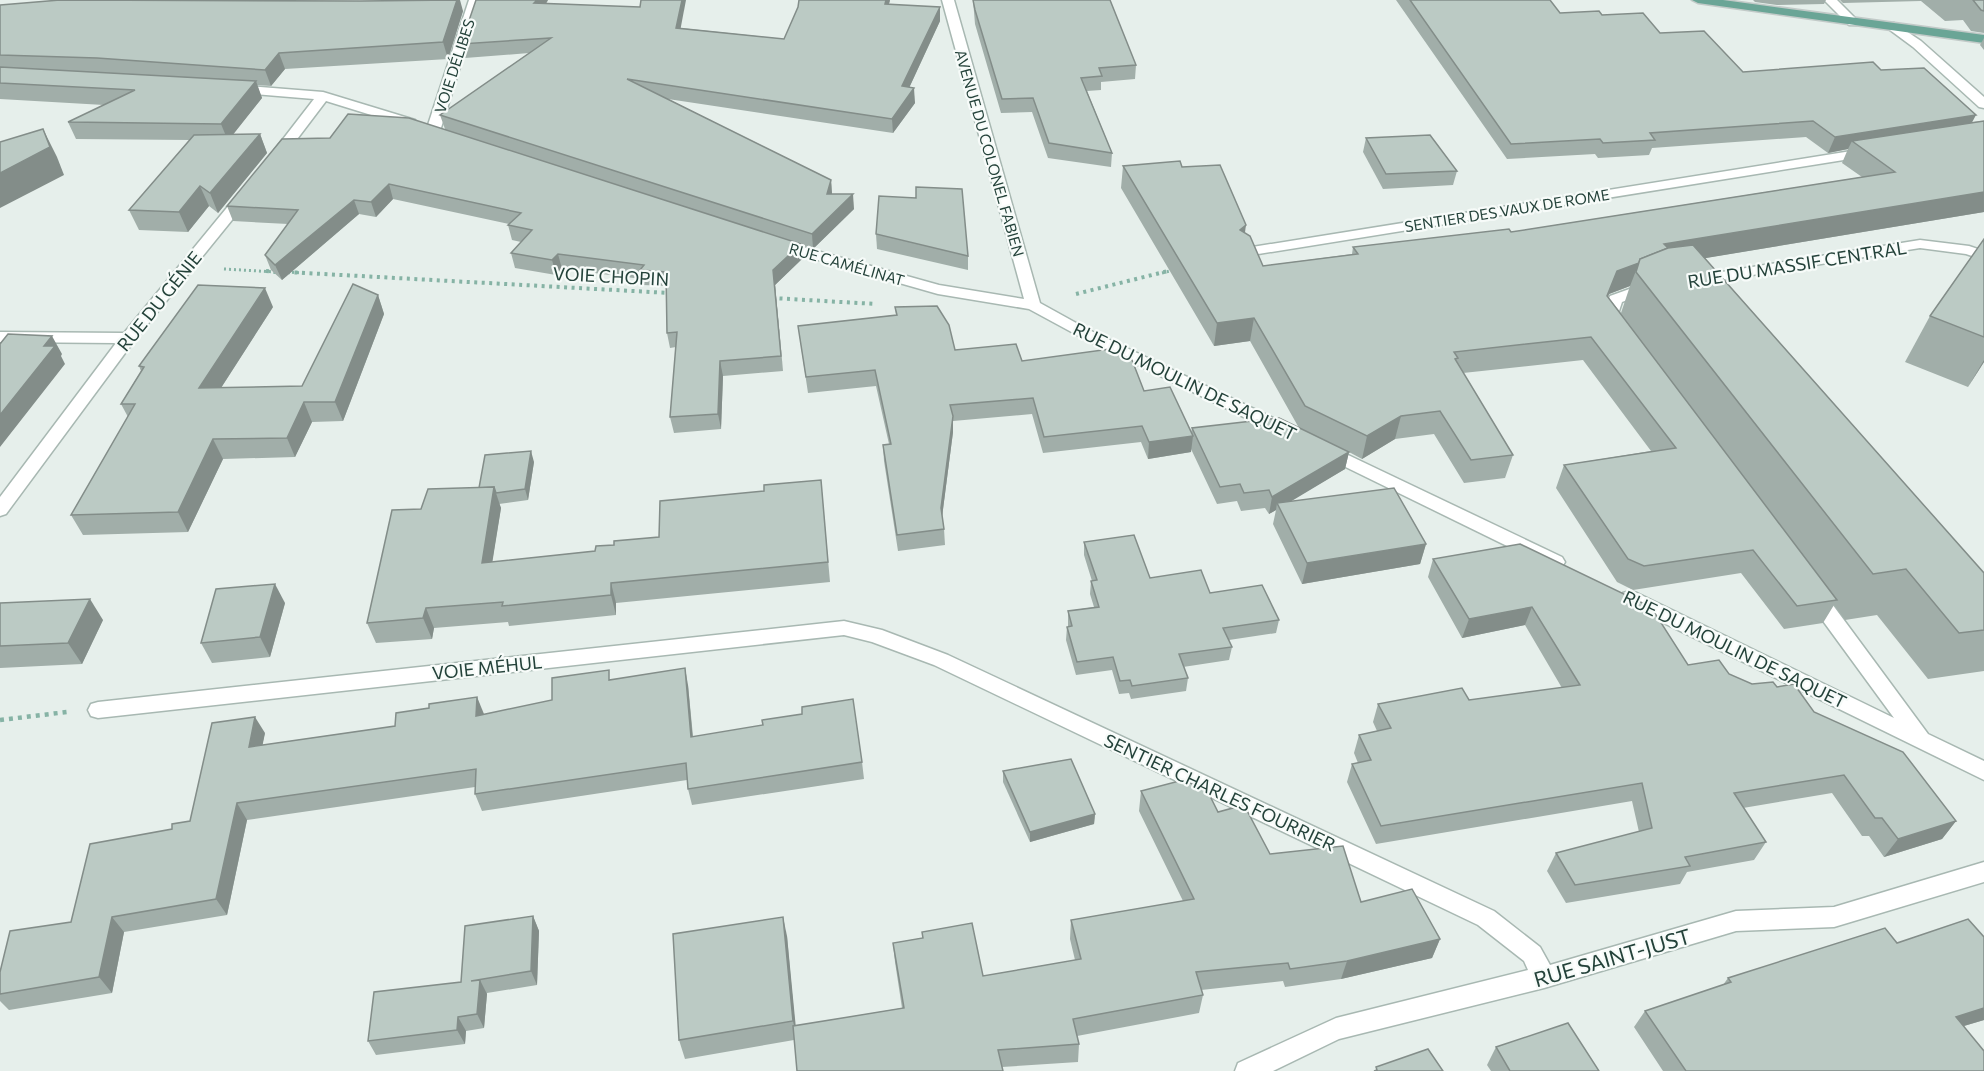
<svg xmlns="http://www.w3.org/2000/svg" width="1984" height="1071" font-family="Commissioner,sans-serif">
<rect width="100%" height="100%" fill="#e6efeb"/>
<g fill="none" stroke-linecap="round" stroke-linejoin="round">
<!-- minor casing -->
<g stroke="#a8b8b2" stroke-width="3">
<g id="minor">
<path d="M469,0H481L440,131L433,135L428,134L426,131Z"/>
<path d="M942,0H954L1040,303L1087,329L1290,426L1292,430L1290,434H1278L1077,335L1029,309L938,294L773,247L771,244L773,241L778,240L939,285L1024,299Z"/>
<path d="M1824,0H1837L1859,22L1857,25H1849Z"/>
<path d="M1894,23L1921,41L1984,97V108L1979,107L1913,47L1890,30V24Z"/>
<path d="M235,85L323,92L415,120L417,123L410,127L326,101L282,159L277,160L270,156L314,99L231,92L229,89L231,86Z"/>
<path d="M1870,148L1875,149L1877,152L1875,155L1246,256L1239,252L1246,248Z"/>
<path d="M244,192L249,193L251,196L249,199L134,341L6,514L0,516V497L116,343L0,342V332L124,333L239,193Z"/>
<path d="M1920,240L1969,246L1984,251V260L1966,254L1920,248L1697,284L1690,280L1697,276Z"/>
<path d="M1649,282L1657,287L1654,290L1622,302L1617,317L1624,326L1621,329H1611L1601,317L1610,296Z"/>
<path d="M1325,444L1562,557L1565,562L1562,567L1556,569L1550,567L1319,454L1317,450L1319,446Z"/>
<path d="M1814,587L1821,589L1928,734L1984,761V780L1623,603L1621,598L1623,593L1630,591L1637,593L1894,718L1807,599L1805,594L1807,589Z"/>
<path d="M844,621L882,630L948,655L1494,911L1540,947L1550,965L1736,911L1834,907L1984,862V882L1834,927L1736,931L1544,988L1339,1039L1273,1071H1235L1238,1063L1336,1018L1528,970L1524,961L1478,925L934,665L872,642L844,635L98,718L91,716L88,710L91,704L98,702Z"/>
</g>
</g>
<!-- major casing -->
<g stroke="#c2cac8" stroke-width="3">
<path id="major" d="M1692,0H1723L1984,35V43L1698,3Z"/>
</g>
<!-- path-far2 -->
<g stroke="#86b3a5" stroke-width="3" stroke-dasharray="2 3" stroke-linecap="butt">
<path d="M224,269L276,272"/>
<path d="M287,272L304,273"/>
<path d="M1162,273L1174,270"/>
</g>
<!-- path-far1 -->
<g stroke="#86b3a5" stroke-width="4" stroke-dasharray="3 4.5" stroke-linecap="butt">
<path d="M266,271L276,272"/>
<path d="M287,272L669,293"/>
<path d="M1076,294L1168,271"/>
<path d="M772,298L876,304"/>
</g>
<!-- path -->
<path stroke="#86b3a5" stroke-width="4.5" stroke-dasharray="4 5" stroke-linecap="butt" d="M0,720L67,712"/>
<!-- minor -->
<use href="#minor" fill="#fff" fill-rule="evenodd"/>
<!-- major -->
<use href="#major" fill="#6aa596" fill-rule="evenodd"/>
</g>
<!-- wall -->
<g fill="#a1aea9" fill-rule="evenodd">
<path d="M548,0L546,4L681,28L784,39L890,0L889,4L940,21L909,88L915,103L893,133L668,99L831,180L832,194L854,209L813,249L801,245L802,259L775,285L783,371L723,376L721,429L674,433L670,417L676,347L670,348L667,333L666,286L643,285L642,279L562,269L556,275L515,268L511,253L521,242L512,240L508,225L509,224L393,199L376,217L359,214L282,280L271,270L265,255L288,224L233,221L227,206L330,138L445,129L440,115L529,53L465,58L461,44Z"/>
<path d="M973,0L1136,65L1135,79L1101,82V90L1087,91L1112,153L1111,167L1048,158L1032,112L1001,113L975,24Z"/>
<path d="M1396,0H1550L1560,13L1602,15L1660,33L1743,72L1881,70L1972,122L1984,121V212L1705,258L1984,573V671L1928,679L1877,615L1845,620L1834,605L1823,623L1784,629L1741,573L1633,590L1617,582L1556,488L1564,465L1651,451L1583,360L1463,373L1513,455L1505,478L1464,483L1434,434L1395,439L1362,459L1349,452L1345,469L1290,501L1426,544L1420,564L1302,584L1273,524L1276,510L1269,514L1265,508L1241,511L1237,501L1217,504L1191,449V452L1148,459L1141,442L1043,453L1032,414L953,421V432L942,517L944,529L945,545L898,551L884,461L883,445L889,444L876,386L808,393L798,326L896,315L895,307L955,350L1022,361L1144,391L1191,433L1192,428H1299L1250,341L1214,346L1121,188L1123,166L1182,167L1245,233L1263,266L1352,254L1353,247L1511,232L1862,177L1842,163L1848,149L1828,153L1806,137L1652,148L1649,155L1598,158L1595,154L1507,159ZM1630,286L1621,313L1608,297L1609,294Z"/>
<path d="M1753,0H1826L1824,4L1777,5L1755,2Z"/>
<path d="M1840,0H1984V33L1971,31L1963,20L1945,21L1921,1L1843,3Z"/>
<path d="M0,5L463,11L448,59L285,69L271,86L257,85L262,98L233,134H260L267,153L218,213L209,206L188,232L139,230L129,210L190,140L76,139L68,122L104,105L0,99Z"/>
<path d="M1984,38V50L1980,45Z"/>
<path d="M1366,138L1457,171L1453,185L1383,189L1363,152Z"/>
<path d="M876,234L968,256V270L877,249Z"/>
<path d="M1984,239V362L1968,387L1905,362L1930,316Z"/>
<path d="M378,295L384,314L343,421L312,422L295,457L223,459L188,532L83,535L71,515L128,417L121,404L141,371L139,366L273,307L221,388L302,386Z"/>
<path d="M534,462L528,500L499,504L501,508L492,562L595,551L614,545L659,537L764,491L821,480L830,582L616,603V615L509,626L508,622L434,628L432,639L376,643L367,623L421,509L479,488Z"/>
<path d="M1084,542L1150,578L1210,593L1279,620L1276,633L1229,640L1232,647L1229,660L1183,667L1188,678L1186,691L1131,699L1129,693L1119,694L1112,670L1076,675L1066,640L1067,627H1068V611L1094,607L1090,594L1091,581H1092L1084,555Z"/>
<path d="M1433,559L1688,665L1729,674L1752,684L1777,687L1814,712L1956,821L1942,839L1884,857L1869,836H1862L1832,793L1743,808L1766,842L1754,860L1687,872L1680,884L1566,903L1547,871L1556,853L1639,832L1632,801L1376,844L1347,782L1352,764L1358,763L1354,753L1359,735L1377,731L1373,722L1378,704L1469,700L1562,688L1525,625L1462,638L1428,577Z"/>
<path d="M0,603L103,620L82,664L0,668Z"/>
<path d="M285,603L270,657L212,663L201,643Z"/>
<path d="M612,680L688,685L693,736L862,762L864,779L692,805L688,789L687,780L482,811L475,794V787L247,820L227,915L124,932L112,993L9,1010L0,1001V972L71,922L172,829L190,821L265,733L262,745L395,726L429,708L477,697L483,715L552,700Z"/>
<path d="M1003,771L1095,814L1094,824L1030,842L1003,782Z"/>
<path d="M1141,791L1218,812L1270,854L1361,902L1440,939L1432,958L1341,979L1285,987L1283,981L1201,990L1203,995L1199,1013L1077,1036L1079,1044L1078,1062L1002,1067L794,1040L685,1059L679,1040L787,936L795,1026L902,1008L895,962L893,943L922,938V932L983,976L1075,960L1070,939L1071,920L1183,901L1139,811Z"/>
<path d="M533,916L539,931L537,985L487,993L484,1028L466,1031L465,1044L376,1055L368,1041L461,982Z"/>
<path d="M1984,937V1020L1964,1026L1984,1071H1663L1634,1027L1645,1011L1723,985L1728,978L1897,943Z"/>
<path d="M1496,1047L1599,1071H1491L1487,1065Z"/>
</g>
<!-- shaded-wall -->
<g fill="#838d89">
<path d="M457,0H460L463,11L448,59L443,42Z"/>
<path d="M537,0H548L537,17L534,3Z"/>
<path d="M682,0H686L678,42L676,28Z"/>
<path d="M886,0H890L885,17V4Z"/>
<path d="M940,7V21L903,101L902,86Z"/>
<path d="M279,53L285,69L271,86L265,70Z"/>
<path d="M256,81L262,98L228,141L221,124Z"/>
<path d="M914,88L915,103L893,133L892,119Z"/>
<path d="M1976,115L1968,130L1852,141L1848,149L1828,153L1835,137Z"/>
<path d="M43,129L57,157L64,175L0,208V173Z"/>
<path d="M260,134L267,153L218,213L210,193Z"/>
<path d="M831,180L832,194H827Z"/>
<path d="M389,184L393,199L376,217L371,202Z"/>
<path d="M200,186L209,206L188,232L179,212Z"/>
<path d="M1984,192V212L1670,264L1664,244Z"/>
<path d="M853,194L854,209L813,249L812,234Z"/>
<path d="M354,200L359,214L282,280L275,265Z"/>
<path d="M1246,225L1243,247L1240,230Z"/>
<path d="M801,244L802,259L775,285L783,371L773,270Z"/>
<path d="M558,254L562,269L556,275L552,260Z"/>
<path d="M1639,263L1630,286L1609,294L1599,318L1617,271Z"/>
<path d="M265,288L273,307L208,408L199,388Z"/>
<path d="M378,295L384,314L343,421L335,402Z"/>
<path d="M1254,318L1250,341L1214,346L1217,323Z"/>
<path d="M52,336L62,354L61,356L65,364L0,447V415L44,346Z"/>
<path d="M1984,360V362L1968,387Z"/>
<path d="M720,361L723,376L721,429L718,414Z"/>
<path d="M304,402L312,422L295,457L287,438Z"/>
<path d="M953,416V432L941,525V508Z"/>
<path d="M1401,416L1395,439L1362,459L1367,436Z"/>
<path d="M1193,436L1191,452L1148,459L1149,442Z"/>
<path d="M213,439L223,459L188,532L178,512Z"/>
<path d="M531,451L534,462L528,500L525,489Z"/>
<path d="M1349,452L1345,469L1280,508L1277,503L1276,510L1269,514L1272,497Z"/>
<path d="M494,487L501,508L489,583L482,563Z"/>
<path d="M1426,544L1420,564L1302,584L1307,563Z"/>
<path d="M611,583L616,603V615L611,595Z"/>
<path d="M275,584L285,603L270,657L260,637Z"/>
<path d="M90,599L103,620L82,664L68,643Z"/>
<path d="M1532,607L1525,625L1462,638L1469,619Z"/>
<path d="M426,608L434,628L432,639L423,618Z"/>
<path d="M685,668L688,685L694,753L691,737Z"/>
<path d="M477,697L484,714L482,733L476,716Z"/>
<path d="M255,717L265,733L259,763L249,747Z"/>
<path d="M237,803L247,820L227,915L216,899Z"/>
<path d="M1095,814L1094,824L1030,842V832Z"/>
<path d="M1956,821L1942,839L1884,857L1898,839Z"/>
<path d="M533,916L539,931L537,985L531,971Z"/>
<path d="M112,917L124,932L112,993L99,977Z"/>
<path d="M783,917L787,936L797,1039L793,1021Z"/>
<path d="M1440,939L1432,958L1341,979L1347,961Z"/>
<path d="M480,980L487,994L484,1028L477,1014Z"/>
<path d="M1984,1008V1020L1940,1033L1956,1017Z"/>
<path d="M458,1017L466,1031L465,1044L457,1030Z"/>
</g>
<!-- building -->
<g fill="#bbcac4" stroke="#838d89" stroke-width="1.5">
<path d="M60,0L360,1L457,0L443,42L279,53L265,70L97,58L0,55V5Z"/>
<path d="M476,0H537L534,3L640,7L641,0H682L676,28L784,39L798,7L799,0H886L885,4L940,7L902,86L914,88L892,119L627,79L831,180L827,194H853L812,234L440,115L551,38L461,44Z"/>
<path d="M973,0H1110L1136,65L1099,68L1102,76L1081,78L1112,153L1049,143L1033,98L1002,99L975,10Z"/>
<path d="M1410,0H1550L1560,13L1599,11L1602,15L1643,13L1660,33L1704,31L1743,72L1873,62L1881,70L1924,68L1976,115L1835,137L1813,121L1650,133L1655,140L1603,143L1600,139L1511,144Z"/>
<path d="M1973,0H1984V11L1981,10Z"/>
<path d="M0,67L256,81L221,124L68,122L135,90L0,83Z"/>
<path d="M348,114L409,118L801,244L773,270L781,356L720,361L718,414L670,417L677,332L667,333L666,272L640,270L644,265L558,254L552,260L511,253L532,230L508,225L521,213L389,184L371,202L354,200L275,265L265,255L298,210L227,206L282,139L330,138Z"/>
<path d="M1984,121V192L1664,244L1668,248L1640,259L1639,263L1617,271L1607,296L1837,600L1797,606L1753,550L1644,566L1628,559L1564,465L1676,448L1591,337L1454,352L1458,358L1455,359L1513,455L1471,460L1440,411L1401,416L1367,436L1305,406L1254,318L1217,323L1123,166L1180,161L1182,167L1220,165L1246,225L1240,230L1250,236L1263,266L1358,254L1353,247L1509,229L1511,232L1895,172L1852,141Z"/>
<path d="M43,129L50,147L0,173V142Z"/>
<path d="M260,134L210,193L200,186L179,212L129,210L194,135Z"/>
<path d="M1430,135L1457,171L1386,174L1366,138Z"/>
<path d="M916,187L962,189L968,256L876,234L879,196L916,198Z"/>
<path d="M1984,239V337L1930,316Z"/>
<path d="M1693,245L1984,573V630L1959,633L1906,569L1873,574L1636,272L1640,259L1668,248Z"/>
<path d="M353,284L378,295L335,402H304L287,438L213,439L178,512L71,515L135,404H121L144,367L139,366L198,285L265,288L199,388L302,386Z"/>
<path d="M937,306L949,325L955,350L1016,344L1022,361L1110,349L1132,360L1144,391L1170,387L1193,436L1149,442L1142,426L1044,437L1033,398L950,405L953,416L941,508L944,529L897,535L883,445L891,444L875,370L806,377L798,326L897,315L895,307Z"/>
<path d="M8,334L52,336L44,346H55L0,415V344Z"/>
<path d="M1279,418L1349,452L1272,497L1269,490L1244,493L1240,484L1220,487L1192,428Z"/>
<path d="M531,451L525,489L496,493L494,487L479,488L485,455Z"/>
<path d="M821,480L828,562L611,583V595L502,606L503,602L426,608L423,618L367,623L392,510L421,509L428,489L494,487L482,563L595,551L596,546L614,545V541L659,537L660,501L764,491V485Z"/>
<path d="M1394,488L1426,544L1307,563L1277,503Z"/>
<path d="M1134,535L1150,578L1201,570L1210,593L1262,585L1279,620L1223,628L1232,647L1179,654L1188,678L1132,686L1130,680L1120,681L1113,657L1077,662L1067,627L1072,626L1068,611L1099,607L1091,581L1097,580L1084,542Z"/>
<path d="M1520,544L1651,607L1688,665L1719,660L1729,674L1752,684L1773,682L1777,687L1794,684L1814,712L1903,752L1956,821L1898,839L1882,818H1875L1844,775L1734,793L1766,842L1685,857L1690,866L1575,885L1556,853L1652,828L1642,783L1381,826L1352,764L1371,760L1359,735L1391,728L1378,704L1462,688L1469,700L1580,685L1532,607L1469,619L1433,559Z"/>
<path d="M275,584L260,637L201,643L216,589Z"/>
<path d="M90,599L68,643L0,646V603Z"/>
<path d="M685,668L691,737L763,725L762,720L802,714V707L853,699L862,762L688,789L686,763L475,794L476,769L237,803L216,899L112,917L99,977L0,994V972L10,931L71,922L90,844L172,829V824L190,821L212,723L255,717L249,747L395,726L396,713L429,708V704L477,697L476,716L552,700V678L609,670V680Z"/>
<path d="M1071,759L1095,814L1030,832L1003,771Z"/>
<path d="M1183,780L1207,790L1218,812L1244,805L1270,854L1343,846L1361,902L1412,889L1440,939L1347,961L1290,969L1288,963L1196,972L1203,995L1073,1019L1079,1044L998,1050L1003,1071H797L793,1026L904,1008L893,943L923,938L922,932L972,923L983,976L1081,959L1071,920L1194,899L1141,791Z"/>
<path d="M533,916L531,971L471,981L480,980L477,1014L458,1017L457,1030L368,1041L374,992L461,982L465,926Z"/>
<path d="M783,917L793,1021L679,1040L673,934Z"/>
<path d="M1968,919L1984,937V1008L1956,1017L1984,1051V1071H1686L1645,1011L1731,982L1728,978L1885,928L1897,943Z"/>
<path d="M1568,1023L1599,1071H1510L1496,1047Z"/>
<path d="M1428,1049L1443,1071H1374L1377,1070L1376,1067Z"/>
</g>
<g text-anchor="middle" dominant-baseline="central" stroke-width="4.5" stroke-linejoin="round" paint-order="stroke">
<!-- far-street labels -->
<g font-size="15" fill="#24423a" stroke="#f7fbf9">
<text transform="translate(454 66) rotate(-72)">VOIE DÉLIBES</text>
<text transform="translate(990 153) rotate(74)">AVENUE DU COLONEL FABIEN</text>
<text transform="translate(1507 210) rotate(-9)">SENTIER DES VAUX DE ROME</text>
<text transform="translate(847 264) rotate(16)">RUE CAMÉLINAT</text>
</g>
<!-- street labels -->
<g font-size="18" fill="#24423a" stroke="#f7fbf9">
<text transform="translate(1797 264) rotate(-9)">RUE DU MASSIF CENTRAL</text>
<text transform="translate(611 276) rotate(3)">VOIE CHOPIN</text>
<text transform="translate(159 301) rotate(-51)">RUE DU GÉNIE</text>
<text transform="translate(1185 381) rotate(26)">RUE DU MOULIN DE SAQUET</text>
<text transform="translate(1735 649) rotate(26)">RUE DU MOULIN DE SAQUET</text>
<text transform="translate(487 667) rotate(-6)">VOIE MÉHUL</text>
<text transform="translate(1220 792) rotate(25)">SENTIER CHARLES FOURRIER</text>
</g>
<!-- near-street labels -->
<g font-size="21" fill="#24423a" stroke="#f7fbf9">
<text transform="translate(1612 957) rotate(-16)">RUE SAINT-JUST</text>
</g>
</g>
</svg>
